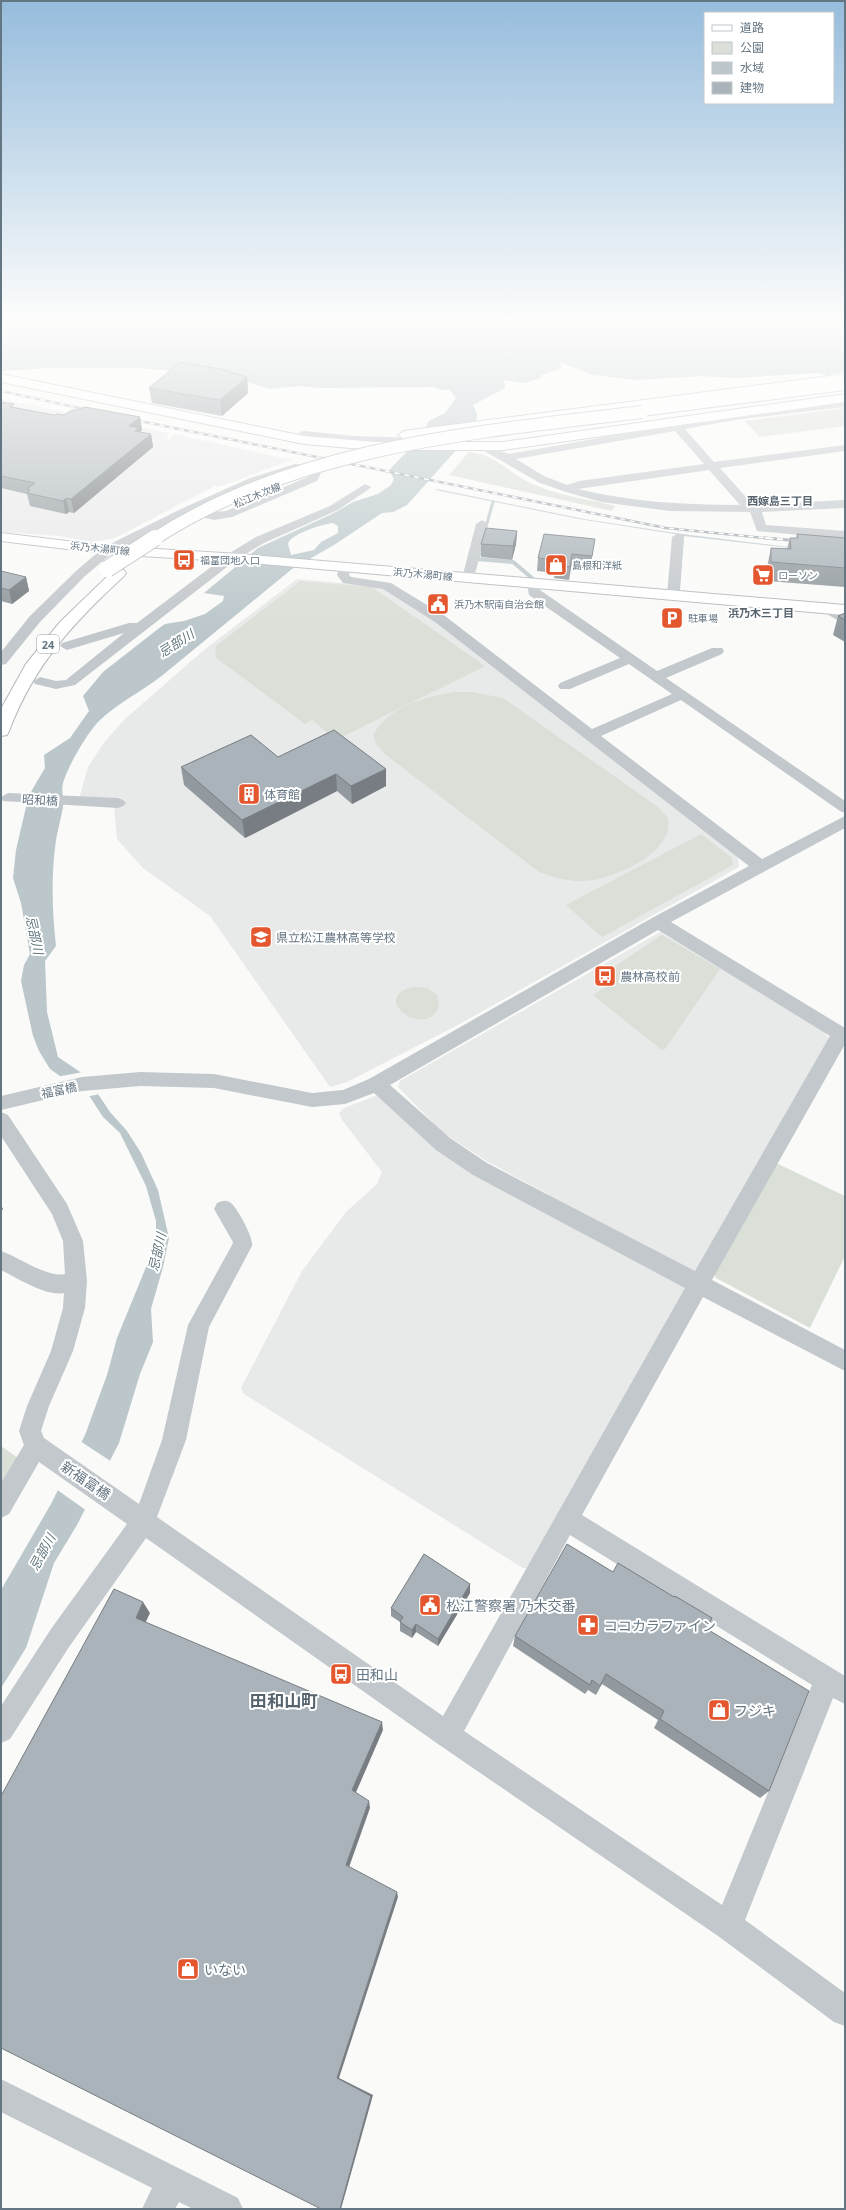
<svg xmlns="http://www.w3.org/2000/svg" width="846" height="2210" font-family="'Open Sans','Noto Sans JP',sans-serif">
<rect width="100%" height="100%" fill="#fafaf8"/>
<!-- built -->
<g fill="#e8e9e9">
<path d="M1,399L168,433L167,444L174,434L292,460L218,487L212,484L213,487L115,538L92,542L59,536L1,532Z"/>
<path d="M297,579L376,586L386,589L433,620L738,855L739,867L456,1026L347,1082L330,1087L210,916L143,868L117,839L114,807L79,799L88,767L105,741L125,719L204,650Z"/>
<path d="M660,932L814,1024L831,1039L701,1271L693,1273L567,1208L546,1193L488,1162L442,1132L398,1087L400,1081Z"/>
<path d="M378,1095L437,1145L690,1284L527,1568H523L244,1394L241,1388L302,1271L346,1212L377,1184L382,1172L342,1120L339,1113L344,1108Z"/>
</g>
<!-- green -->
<g fill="#dadfd7">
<path d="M845,408V426L760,437L744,421Z"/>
<path d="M469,452C500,456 508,474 535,485C561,496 588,499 615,506L612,511L449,475Z"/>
<path d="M300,581L372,587L485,666L336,740L312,720L305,724L215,657L216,646Z"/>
<path d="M456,692H471L503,698L658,807L668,818C668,822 669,827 668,830C661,858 610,880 584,881C569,882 554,877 539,872L386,755L376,744L373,736C386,707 427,696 456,692Z"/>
<path d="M701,834L732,858L733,865L602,937L566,905Z"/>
<path d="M662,935L720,969L665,1049L662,1050L593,995L607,986H617L608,971Z"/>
<path d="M414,987L427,988L437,995L439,1006C425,1042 367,996 414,987Z"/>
<path d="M776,1163L845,1196V1256L810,1328L716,1278L713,1272Z"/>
<path d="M1,1446L21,1460L1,1490Z"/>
</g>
<!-- water -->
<g fill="#bbc7cb" fill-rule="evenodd">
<path d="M1,320H845V372L829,374V376L817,373L734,378L701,376L636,380L593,375L560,362L561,367L559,369L542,375L541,378L524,383L504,380L505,388L473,405L477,414L476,428L407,505L393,512L382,513L334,545L292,569L164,674C143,691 117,703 98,722C86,735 68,766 63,783C61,791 64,799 63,807C61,818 58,829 56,840C51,875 52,911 56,946L45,961L47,1012L58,1057L86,1076L110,1112L127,1131L141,1153L158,1190L169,1238L163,1267L151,1309L153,1342L140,1374L119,1443L77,1525L54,1563L26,1648L1,1688V1590L51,1504L85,1435L107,1375L117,1338L153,1250L156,1230V1221L146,1186L120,1133L103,1117L90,1097L50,1069L39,1051L33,1036L21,981L24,965L30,954L21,903L13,878L16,850L26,807L32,790L45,768L44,755L70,738L89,711L83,696L103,672L158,629L165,624L184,621L205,614L223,601L224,596L204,593L258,548L334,513L353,502L378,494L391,485L394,479L389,470L420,438L429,421L445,413L456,398L450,390H440L433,387L319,388L301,386L269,389L230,376L138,368H50L1,371ZM333,523L338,526V533L321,542L314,550L291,555L288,544C290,534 323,524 333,523Z"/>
<path d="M437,489L584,519L682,534L845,554L684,536L680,590H678L681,535L579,519L436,490Z"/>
</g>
<!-- pier -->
<g fill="#fafaf8">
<path d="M83,1072L88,1075L100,1094L85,1097L56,1077Z"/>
<path d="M80,1441L112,1462L87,1511L56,1489Z"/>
</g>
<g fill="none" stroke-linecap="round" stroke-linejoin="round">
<!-- stream-far1 -->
<path stroke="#bbc7cb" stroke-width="3" d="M485,530L493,502"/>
<!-- stream -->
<path stroke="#bbc7cb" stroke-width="4" d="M479,554L477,559L513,562L532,578"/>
<!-- major casing -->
<g stroke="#b5babe" stroke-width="2">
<g id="major">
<path d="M845,382V390L642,416L636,412L642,408Z"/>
<path d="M1,533L108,546L240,554L845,605V615L240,562L108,554L1,541Z"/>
<path d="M119,569L124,570L126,573L124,576C73,623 34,665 9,731L7,735L1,736V709L26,664L60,622L114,570Z"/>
</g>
</g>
<!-- highway casing -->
<g stroke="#b4b9bd" stroke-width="2">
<g id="highway">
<path d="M1,374L304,436L375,442H503L845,394V402L503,450H375L304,444L1,382Z"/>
<path d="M845,374V382L404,439L398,435L404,431Z"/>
</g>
</g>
<!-- minor -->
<g fill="#c3c8cc" fill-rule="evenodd">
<path d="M845,401V407L735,420L685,429L714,462L845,445V451L720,468L753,505L845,500V508L762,512L766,525L845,531V539L757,531L750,512L670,511L601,502L566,492L540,483L477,447L483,444L509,454L735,414ZM675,431L704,464L579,481L567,485L544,476L516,459ZM709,470L740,505C685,505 632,502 578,489Z"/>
<path d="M304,431L354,436L419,438L424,441L419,444L354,442L300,436L299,434L300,432Z"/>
<path d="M295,464C305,465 314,465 321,473L317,481L232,517L214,520L188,514L112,553L84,577L40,622L6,664L1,665V652L30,616L76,571L104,547L183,508L250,478ZM296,470L309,474L308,477L226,511L214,512L199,509L258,482Z"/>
<path d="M365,484L371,487L369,489L338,510L264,543L236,560L75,685L56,689L35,684L33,681L40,677L56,681L66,680L124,633L67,650L60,646L62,643L129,623H137L228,554L256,537L330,506Z"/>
<path d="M482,520L488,524L474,578L468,582L464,581L462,578L476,524Z"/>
<path d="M678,533L684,537L679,595L673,599L667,595L672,537Z"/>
<path d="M345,563L351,567L349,575L351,577L391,583L445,616L592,729L672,694L629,664L570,689H560L558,686L560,683L620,658L529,595L527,583L529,580H537L540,590L657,671L712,648H722L724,651L722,654L666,678L845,801V813L840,811L681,700L601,736L762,859L845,816V828L671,922L845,1028V1044L712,1280L845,1350V1371L703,1297L582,1515L845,1676V1704L833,1698L745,1920L845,1993V2026L834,2022L718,1936L438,1744L146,1538L69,1647L10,1739L1,1743V1706L51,1629L127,1524L39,1462L9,1514L1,1518V1483L24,1445L19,1431L27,1406L51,1351L63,1308L64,1293C47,1297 17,1278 1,1270V1251C19,1257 47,1278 65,1274L63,1241L52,1214L1,1136V1112L8,1115L67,1204L83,1241L87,1281L85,1308L73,1351L49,1406L41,1431L44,1438L139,1504L162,1440L188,1325L232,1245L233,1242L214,1209L217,1203C222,1201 227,1199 232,1204C238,1210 254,1238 252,1246L209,1327L186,1440L157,1517L443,1716L685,1288L473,1175L436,1150L374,1093L345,1104L312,1107L214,1088L140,1086L82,1091L1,1110V1096L82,1077L140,1072L214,1074L312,1093L343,1090L369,1079L652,918L749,866L435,622L383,589L343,583L337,575L341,564ZM658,930L830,1036L695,1271L487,1163L450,1138L390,1085ZM570,1535L812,1685L722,1905L464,1731Z"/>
<path d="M826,604L845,614V624L821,611L820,608L821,605Z"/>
<path d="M8,793L118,798L123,800L126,803L123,806L118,808L3,801L1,797Z"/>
<path d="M1,2079L238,2198L243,2209H193L179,2202L175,2209H142L152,2188L1,2112Z"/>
</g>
<!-- major -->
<use href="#major" fill="#fff" fill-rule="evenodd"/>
<!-- highway -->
<use href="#highway" fill="#fff" fill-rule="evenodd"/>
<!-- rail-far1 casing -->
<g stroke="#a2aab0" stroke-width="2.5">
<g id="rail-far1">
<path d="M1,391L93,411"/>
<path d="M130,419L666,528L775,539"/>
</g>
</g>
<!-- rail casing -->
<g stroke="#a2aab0" stroke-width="3">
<path id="rail" d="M765,538L800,541"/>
</g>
<!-- rail-far1 -->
<use href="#rail-far1" stroke="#fff" stroke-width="1.5" stroke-dasharray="5" stroke-linecap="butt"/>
<!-- rail -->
<use href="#rail" stroke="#fff" stroke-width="2" stroke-dasharray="6" stroke-linecap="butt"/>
<!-- major-bridge-far1 casing -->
<g stroke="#b5babe" stroke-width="14" stroke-linecap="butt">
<path id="major-bridge-far1" d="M154,539C297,446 477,432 642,412"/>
</g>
<!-- major-bridge casing -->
<g stroke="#b5babe" stroke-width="18" stroke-linecap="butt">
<path id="major-bridge" d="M107,569L155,538"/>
</g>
<!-- major-bridge-far1 -->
<use href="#major-bridge-far1" stroke="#fff" stroke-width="12"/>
<!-- major-bridge -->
<use href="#major-bridge" stroke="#fff" stroke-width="16"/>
</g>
<!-- wall -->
<g fill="#929a9f">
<path d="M230,373L247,377L248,393L222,416L152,403L149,388Z"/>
<path d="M1,400V402L14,407L54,415L140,417L142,430L140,432L151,434L153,447L74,513L69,512L66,514L30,506L27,494L1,488Z"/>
<path d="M517,531L516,544L512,560L481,557V544Z"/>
<path d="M797,534L845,538V587L767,581V567L771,548L787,549L790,538H796Z"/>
<path d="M593,552L590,569L571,567L569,580L554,578L555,573L537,571L538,558Z"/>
<path d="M1,571L26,577L29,591L12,604L1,601Z"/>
<path d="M845,613V642L833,635L838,616Z"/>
<path d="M278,757L386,769V786L352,804L337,791L245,838L184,785L181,767Z"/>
<path d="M470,1584V1593L438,1646L416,1632L412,1638L400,1631V1622L391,1616V1608Z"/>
<path d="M707,1629L769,1791L760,1798L654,1728L658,1720L602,1684L596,1695L588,1690L585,1694L513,1646L515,1636Z"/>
</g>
<!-- shaded-wall -->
<g fill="#777d82">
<path d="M247,377L248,393L222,416L220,400Z"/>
<path d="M140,417L142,430L140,432L142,441L129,426Z"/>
<path d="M151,434L153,447L74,513L71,499Z"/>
<path d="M66,498L69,512L66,514L63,501Z"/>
<path d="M517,531L516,544L512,560L513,546Z"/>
<path d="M572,554L571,567L569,580L570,567Z"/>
<path d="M26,577L29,591L12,604L9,590Z"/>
<path d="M386,769V786L352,804L351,786Z"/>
<path d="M336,774L337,791L245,838L242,820Z"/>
<path d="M1,1205L3,1209L1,1212Z"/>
<path d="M470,1584V1593L438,1646V1639Z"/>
<path d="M143,1602L150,1613L143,1628L136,1618Z"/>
<path d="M416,1624V1632L412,1638V1630Z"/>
<path d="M382,1722L383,1730L354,1797L352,1790Z"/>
<path d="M369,1801L370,1808L348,1870L346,1865Z"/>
<path d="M397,1892L398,1897L339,2078L373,2095L341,2209H340L337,2078Z"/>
</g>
<!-- building -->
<g fill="#aab3b9" stroke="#777d82">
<path d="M180,362L230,371L229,372L247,377L220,400L149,388Z"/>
<path d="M1,402L14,404L10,407L54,415L57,414L64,415L72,410H77L85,407L140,417L129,426L139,428L135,431L151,434L71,499L66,498L63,501L27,493L30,490L27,489L35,483L1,476Z"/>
<path d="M486,528L517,531L513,546L481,544Z"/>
<path d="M544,534L595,539L592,556L572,554L570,567L555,565L556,560L538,558Z"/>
<path d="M797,534L845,538V568L771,562V548L791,549L790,538H798Z"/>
<path d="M1,571L26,577L9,590L1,588Z"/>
<path d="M845,613V620L838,616Z"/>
<path d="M334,730L386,769L351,786L336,774L242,820L181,767L251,735L278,757Z"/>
<path d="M567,1544L613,1572L618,1563L674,1597L675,1596L712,1618L707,1629L809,1691L769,1791L660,1719L664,1711L606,1674L600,1686L592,1680L590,1685L515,1636Z"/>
<path d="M424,1554L470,1584L438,1639L416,1624L412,1630L400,1622L403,1617L391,1608Z"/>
<path d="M114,1589L143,1602L136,1618L382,1722L352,1790L369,1801L346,1865L397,1892L337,2078L371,2096L340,2209H321L1,2048V1796Z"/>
</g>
<!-- sky -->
<linearGradient id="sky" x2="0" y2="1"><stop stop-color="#96bcdc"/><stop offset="0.51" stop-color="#fdfdfc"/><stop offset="1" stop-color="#fdfdfc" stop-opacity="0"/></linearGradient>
<rect width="846" height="630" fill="url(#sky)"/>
<!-- icons -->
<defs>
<g id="bus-square" transform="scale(1.15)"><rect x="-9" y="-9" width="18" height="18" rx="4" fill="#e4572e" stroke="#fff"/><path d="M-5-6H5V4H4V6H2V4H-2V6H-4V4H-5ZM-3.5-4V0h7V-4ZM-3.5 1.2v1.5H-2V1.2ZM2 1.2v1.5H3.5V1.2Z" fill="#fff"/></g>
<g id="shop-square" transform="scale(1.15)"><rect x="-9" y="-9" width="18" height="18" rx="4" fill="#e4572e" stroke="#fff"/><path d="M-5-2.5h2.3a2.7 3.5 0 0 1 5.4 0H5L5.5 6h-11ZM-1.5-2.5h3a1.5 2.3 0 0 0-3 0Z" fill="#fff"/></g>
<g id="supermarket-square" transform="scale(1.15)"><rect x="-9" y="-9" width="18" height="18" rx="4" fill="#e4572e" stroke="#fff"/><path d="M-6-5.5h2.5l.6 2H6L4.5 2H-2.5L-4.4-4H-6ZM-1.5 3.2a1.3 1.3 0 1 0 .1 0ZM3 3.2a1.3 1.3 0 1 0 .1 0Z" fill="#fff"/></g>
<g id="civic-square" transform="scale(1.15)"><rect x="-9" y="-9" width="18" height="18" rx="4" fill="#e4572e" stroke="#fff"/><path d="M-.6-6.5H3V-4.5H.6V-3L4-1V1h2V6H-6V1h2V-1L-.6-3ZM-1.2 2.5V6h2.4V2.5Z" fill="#fff"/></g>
<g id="parking-square" transform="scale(1.15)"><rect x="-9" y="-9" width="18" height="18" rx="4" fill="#e4572e" stroke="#fff"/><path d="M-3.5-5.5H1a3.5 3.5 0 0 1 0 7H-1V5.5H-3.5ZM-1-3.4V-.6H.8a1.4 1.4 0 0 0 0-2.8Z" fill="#fff"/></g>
<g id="building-square" transform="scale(1.15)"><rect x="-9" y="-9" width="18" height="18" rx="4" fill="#e4572e" stroke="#fff"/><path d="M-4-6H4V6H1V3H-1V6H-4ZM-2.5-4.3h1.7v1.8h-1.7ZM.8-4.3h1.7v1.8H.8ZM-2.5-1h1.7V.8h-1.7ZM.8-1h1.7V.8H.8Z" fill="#fff"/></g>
<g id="school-square" transform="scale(1.15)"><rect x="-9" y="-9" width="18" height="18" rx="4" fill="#e4572e" stroke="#fff"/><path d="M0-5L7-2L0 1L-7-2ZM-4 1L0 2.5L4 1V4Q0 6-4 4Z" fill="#fff"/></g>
<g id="pharmacy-square" transform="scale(1.15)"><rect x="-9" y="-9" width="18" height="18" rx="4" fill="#e4572e" stroke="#fff"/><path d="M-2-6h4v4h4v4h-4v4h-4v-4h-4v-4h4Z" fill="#fff"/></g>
</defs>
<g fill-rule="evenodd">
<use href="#bus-square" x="184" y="560"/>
<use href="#shop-square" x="556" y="565"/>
<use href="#supermarket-square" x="763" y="575"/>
<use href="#civic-square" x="438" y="604"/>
<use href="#parking-square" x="672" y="618"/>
<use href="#building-square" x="249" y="794"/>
<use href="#school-square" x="261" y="937"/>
<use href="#bus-square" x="605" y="976"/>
<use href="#civic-square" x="430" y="1605"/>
<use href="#pharmacy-square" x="588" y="1625"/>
<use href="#bus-square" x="341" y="1674"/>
<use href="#shop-square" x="719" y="1710"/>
<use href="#shop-square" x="188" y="1969"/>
</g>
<g text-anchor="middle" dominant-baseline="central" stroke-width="4" stroke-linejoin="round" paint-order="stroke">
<!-- far-street labels -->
<g font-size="10" fill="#657683" stroke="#fff">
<text transform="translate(257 495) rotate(-22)">松江木次線</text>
<text transform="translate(100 548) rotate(6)">浜乃木湯町線</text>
<text transform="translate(423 574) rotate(5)">浜乃木湯町線</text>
</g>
<!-- far-poi labels -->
<g font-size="10" fill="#657683" stroke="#fff" text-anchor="start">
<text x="200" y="560">福富団地入口</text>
<text x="572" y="565">島根和洋紙</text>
<text x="778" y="575">ローソン</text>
<text x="454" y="604">浜乃木駅南自治会館</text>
<text x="688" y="618">駐車場</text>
</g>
<!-- far-neighbourhood labels -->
<g font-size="11" font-weight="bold" fill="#57646e" stroke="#fff">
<text x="780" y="500">西嫁島三丁目</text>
<text x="761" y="612">浜乃木三丁目</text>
</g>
<!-- shield labels -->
<rect fill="#fff" stroke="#939fa8" stroke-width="1" x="37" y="635" width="22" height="18" rx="3"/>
<g font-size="11" font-weight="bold" fill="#657683">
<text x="48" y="644">24</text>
</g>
<!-- poi labels -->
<g font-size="12" fill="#657683" stroke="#fff" text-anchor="start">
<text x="264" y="794">体育館</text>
<text x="276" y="937">県立松江農林高等学校</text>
<text x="620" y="976">農林高校前</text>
</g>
<!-- street labels -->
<g font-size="12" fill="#657683" stroke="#fff">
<text transform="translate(40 800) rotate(3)">昭和橋</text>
<text transform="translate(59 1090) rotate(-12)">福富橋</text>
</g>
<!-- water labels -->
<g font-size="13" font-style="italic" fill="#60757c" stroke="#fff">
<text transform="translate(176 643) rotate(-33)">忌部川</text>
<text transform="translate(35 935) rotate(78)">忌部川</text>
<text transform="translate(157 1252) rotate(-77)">忌部川</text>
<text transform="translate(42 1552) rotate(-61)">忌部川</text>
</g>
<!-- near-street labels -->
<g font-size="14" fill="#657683" stroke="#fff">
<text transform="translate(86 1480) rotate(34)">新福富橋</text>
</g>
<!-- near-poi labels -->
<g font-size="14" fill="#657683" stroke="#fff" text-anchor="start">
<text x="446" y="1605">松江警察署 乃木交番</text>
<text x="604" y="1625">ココカラファイン</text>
<text x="356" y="1674">田和山</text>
<text x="734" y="1710">フジキ</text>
<text x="204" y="1969">いない</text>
</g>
<!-- near-quarter labels -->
<g font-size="17" font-weight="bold" fill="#57646e" stroke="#fff">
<text x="284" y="1700">田和山町</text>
</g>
</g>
<!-- border -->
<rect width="846" height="2210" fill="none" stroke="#657683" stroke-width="4"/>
<!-- legend -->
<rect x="704" y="12" width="130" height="92" fill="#ffffff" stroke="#c1c8cd"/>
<rect x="712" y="25" width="20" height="6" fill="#ffffff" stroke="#c1c8cd"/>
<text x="740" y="32" font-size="12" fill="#657683">道路</text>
<rect x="712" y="42" width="20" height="12" fill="#dadfd7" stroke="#c1c8cd"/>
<text x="740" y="52" font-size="12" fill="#657683">公園</text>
<rect x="712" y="62" width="20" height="12" fill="#bbc7cb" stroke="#c1c8cd"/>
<text x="740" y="72" font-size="12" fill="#657683">水域</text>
<rect x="712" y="82" width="20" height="12" fill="#aab3b9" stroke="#c1c8cd"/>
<text x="740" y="92" font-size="12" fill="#657683">建物</text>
</svg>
